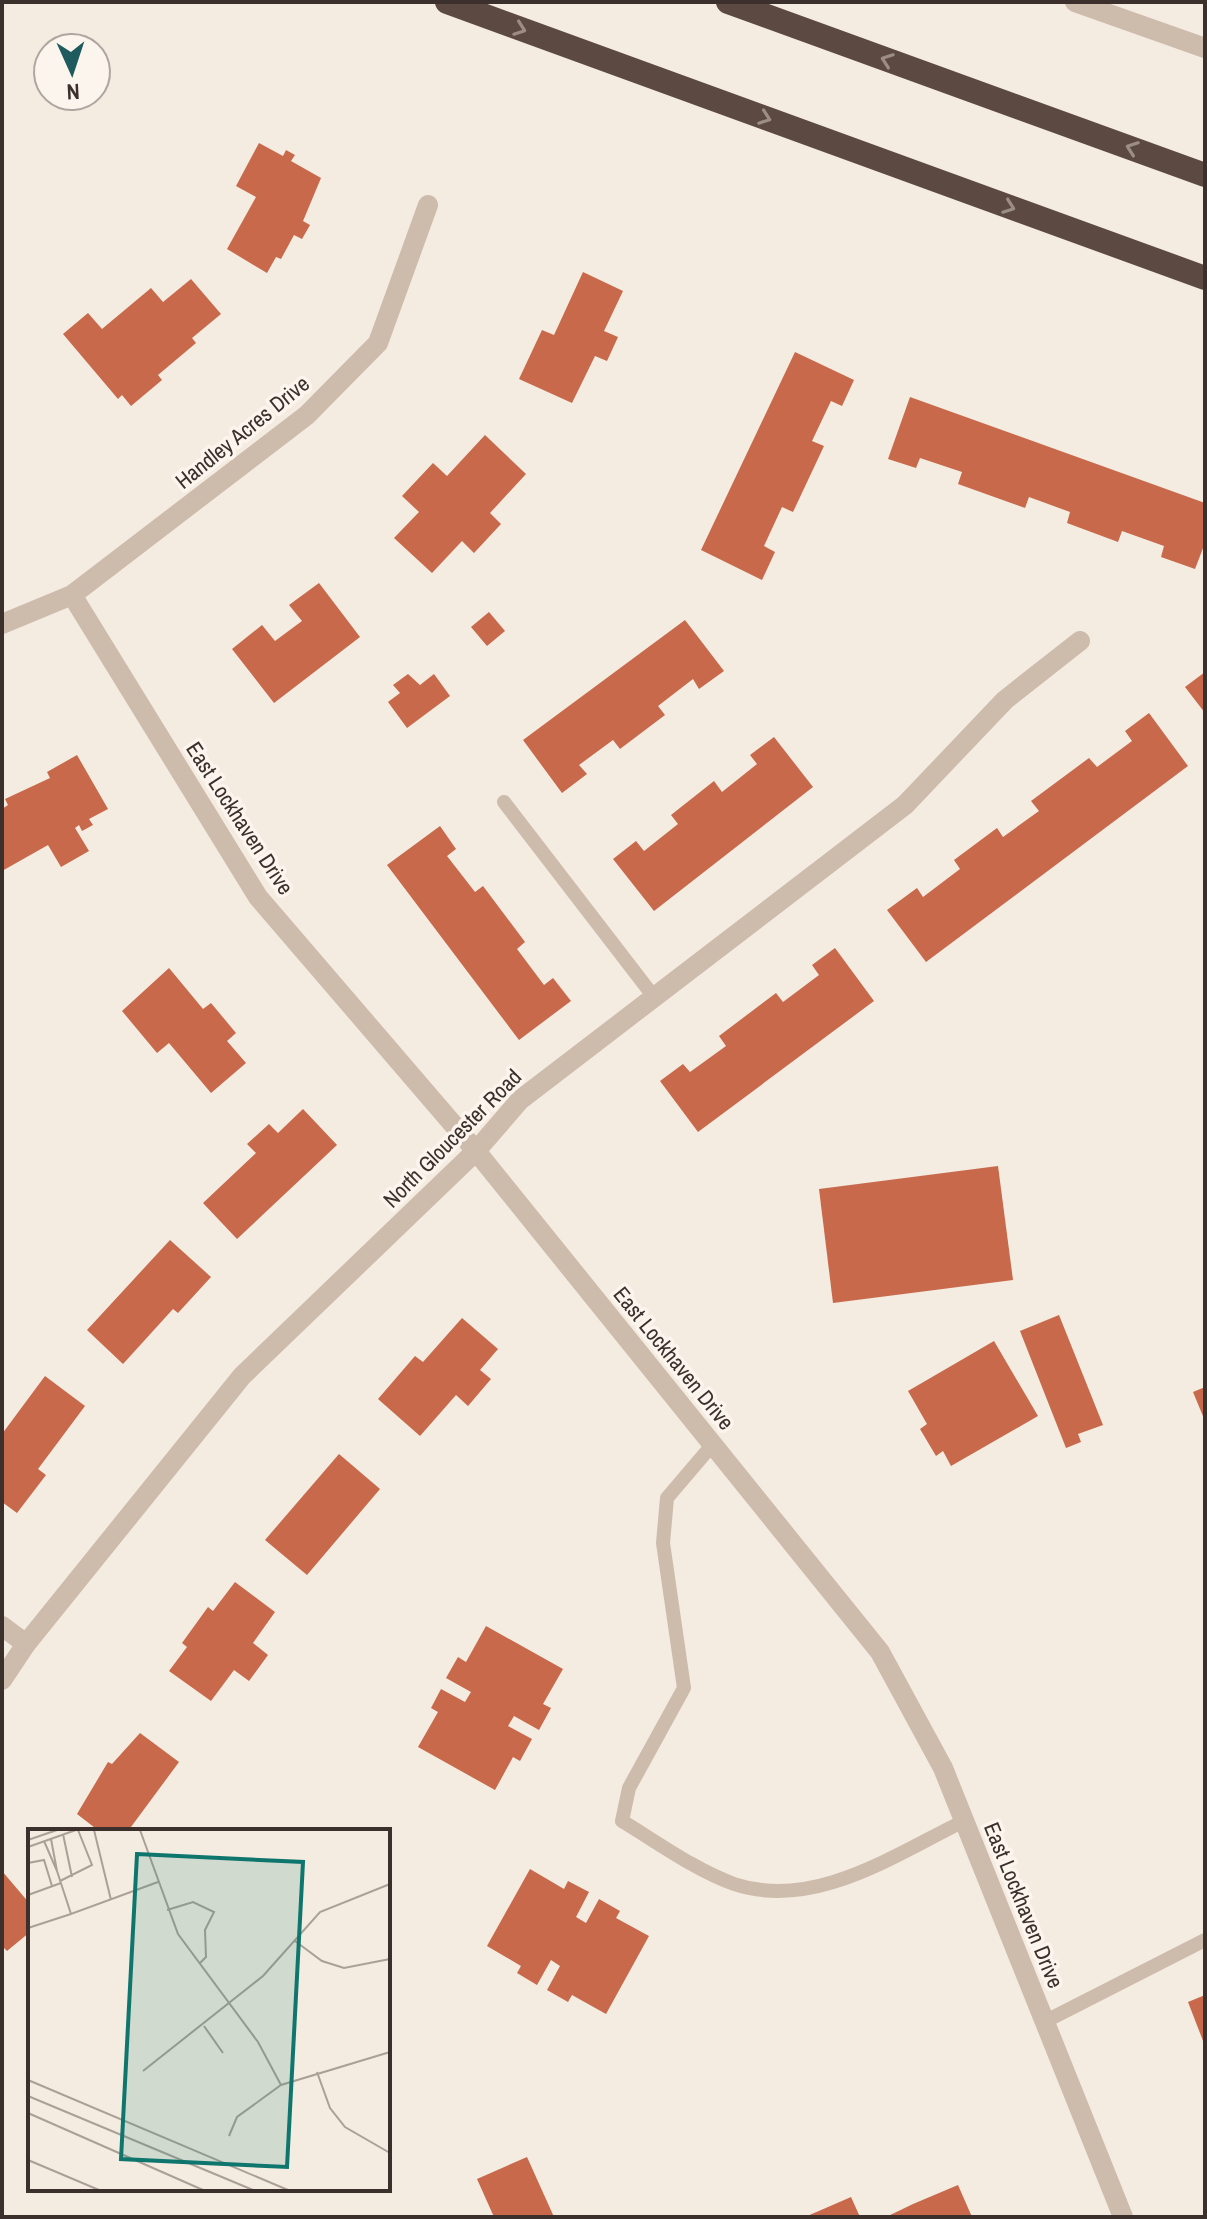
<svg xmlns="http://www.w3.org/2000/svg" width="1207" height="2219" font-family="'Archivo Narrow',sans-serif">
<rect width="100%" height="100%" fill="#f4ebe1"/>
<!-- building -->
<g fill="#c8694b">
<path d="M259,143L283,156L286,150L295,155L291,161L321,178L303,221L310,225L302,239L294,235L281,259L276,257L267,273L227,249L256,197L236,186Z"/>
<path d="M583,272L623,291L604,331L618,337L607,361L595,356L572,403L519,379L542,330L554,335Z"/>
<path d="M191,279L221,314L192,338L196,343L158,375L162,380L131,406L122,395L118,399L63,334L88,313L102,329L151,288L163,302Z"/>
<path d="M795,352L854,380L842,406L831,401L812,441L824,446L793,512L782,507L764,546L775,552L762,580L701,550Z"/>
<path d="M910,397L1205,503V543L1195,569L1161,557L1164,546L1122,531L1118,542L1067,523L1070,512L1029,497L1025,508L958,484L962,472L920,458L916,468L888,459Z"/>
<path d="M485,435L526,474L490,513L501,524L474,553L462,541L432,573L394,538L419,512L402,496L433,463L447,476Z"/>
<path d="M319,583L360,637L274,703L232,649L262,625L275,641L302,621L289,605Z"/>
<path d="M489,612L505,631L487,646L471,627Z"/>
<path d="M685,620L724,671L699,689L693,679L658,706L665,715L620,749L613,740L579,765L587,774L562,793L523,740Z"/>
<path d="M1205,672V713L1185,687Z"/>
<path d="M408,674L420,685L434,674L450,696L407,728L388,702L400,693L393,685Z"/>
<path d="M1149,713L1188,766L926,962L887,910L917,888L923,897L960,869L954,860L997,828L1003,837L1039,811L1031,801L1089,758L1097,767L1132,741L1125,731Z"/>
<path d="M774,737L813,787L654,911L613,859L636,841L644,851L678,824L671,815L714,781L722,792L757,764L750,755Z"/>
<path d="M77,755L108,809L89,819L93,825L82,831L79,825L75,828L89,851L61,867L48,845L2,871V809L8,805L5,799L50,778L47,772Z"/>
<path d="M440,826L456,849L447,856L475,892L483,886L525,942L517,949L544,985L553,978L571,1001L519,1040L387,865Z"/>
<path d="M835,948L874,1001L698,1132L660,1081L683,1064L690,1072L726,1046L719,1036L776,993L783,1002L819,975L812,965Z"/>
<path d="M169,968L203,1009L211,1003L236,1033L227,1041L246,1063L211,1093L169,1043L157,1053L122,1011Z"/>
<path d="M303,1109L337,1145L237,1239L203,1203L256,1153L247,1144L269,1124L278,1133Z"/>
<path d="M998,1166L1013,1280L833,1303L819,1189Z"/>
<path d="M170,1240L211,1277L178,1313L173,1309L123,1364L87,1330Z"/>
<path d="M1059,1315L1103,1425L1078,1434L1081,1442L1066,1448L1020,1331Z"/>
<path d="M462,1318L498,1349L480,1370L491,1379L468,1406L456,1395L420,1436L378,1399L415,1356L423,1362Z"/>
<path d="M994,1341L1038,1416L951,1466L943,1451L936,1456L920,1429L927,1424L908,1391Z"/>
<path d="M45,1376L85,1406L38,1469L46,1475L17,1513L2,1502V1434Z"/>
<path d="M1205,1387V1421L1193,1392Z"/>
<path d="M339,1454L380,1489L307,1575L265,1540Z"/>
<path d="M235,1582L275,1612L253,1643L268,1655L249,1681L234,1670L211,1701L169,1671L187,1647L182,1643L208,1607L213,1611Z"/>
<path d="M486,1626L563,1669L543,1704L551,1708L539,1730L514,1716L508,1726L532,1739L520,1761L513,1757L495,1790L418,1747L438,1712L431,1708L441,1689L465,1702L471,1692L446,1678L458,1657L466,1662Z"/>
<path d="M140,1733L179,1762L128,1831H99L77,1814L108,1762L112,1764Z"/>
<path d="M530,1869L564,1889L568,1881L589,1892L576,1917L586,1923L599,1899L620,1911L616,1918L649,1936L606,2014L572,1995L568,2002L547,1990L560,1966L551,1960L537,1985L517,1973L521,1966L487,1946Z"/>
<path d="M2,1871L30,1904V1932L7,1951L2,1946Z"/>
<path d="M1205,1995V2046L1188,2002Z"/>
<path d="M527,2157L554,2217H494L477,2179Z"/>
<path d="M958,2185L972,2217H886L913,2204Z"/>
<path d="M851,2197L860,2217H805Z"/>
</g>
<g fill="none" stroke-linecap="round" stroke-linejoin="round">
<!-- lane -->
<g stroke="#cdbbac" stroke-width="14">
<path d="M504,802L654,997"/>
<path d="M713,1444L667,1498L663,1543L684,1688L629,1788L622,1821C657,1842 695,1870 734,1884C814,1911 896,1854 964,1821"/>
<path d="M1044,2022L1205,1940"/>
</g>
<!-- street -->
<g stroke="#cdbbac" stroke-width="20">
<path d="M1075,2L1205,48"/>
<path d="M72,595L258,897L476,1151L880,1652L943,1768L1123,2217"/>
<path d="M2,624L72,595L307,415L378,343L428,205"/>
<path d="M2,1626L26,1644"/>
<path d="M2,1680L26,1644L242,1376L476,1151L520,1100L905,805L1005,700L1080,641"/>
</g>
<!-- highway -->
<g stroke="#5c4a42" stroke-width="24">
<path d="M447,2L1205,278"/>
<path d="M728,2L1205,175"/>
</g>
</g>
<!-- one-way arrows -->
<defs><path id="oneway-chevron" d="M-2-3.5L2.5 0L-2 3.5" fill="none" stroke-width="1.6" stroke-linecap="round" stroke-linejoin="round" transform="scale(2)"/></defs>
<g stroke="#9c8e87">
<use href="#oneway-chevron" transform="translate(520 29) rotate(20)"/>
<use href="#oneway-chevron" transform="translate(887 60) rotate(-160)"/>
<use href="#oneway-chevron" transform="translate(765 118) rotate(20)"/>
<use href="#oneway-chevron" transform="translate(1132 148) rotate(-160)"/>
<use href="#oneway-chevron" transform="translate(1009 207) rotate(20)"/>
</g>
<g text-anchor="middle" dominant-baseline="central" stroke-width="7" stroke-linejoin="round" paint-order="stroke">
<!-- street labels -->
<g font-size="22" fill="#3b302b" stroke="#fbf5ee">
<text transform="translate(242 432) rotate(-39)">Handley Acres Drive</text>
<text transform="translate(240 818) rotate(57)">East Lockhaven Drive</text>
<text transform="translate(452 1138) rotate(-45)">North Gloucester Road</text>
<text transform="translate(674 1358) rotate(51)">East Lockhaven Drive</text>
<text transform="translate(1024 1905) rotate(68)">East Lockhaven Drive</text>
</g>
</g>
<!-- overview -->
<g transform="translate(28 1829)">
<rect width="362" height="362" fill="#f4ebe1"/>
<path fill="none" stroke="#aaa098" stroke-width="2" d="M66,1L83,71M112,1L150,105L230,213L253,256M35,5L44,48M0,11L29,1M16,12L29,42L23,10M0,18L48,1M0,34L16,31L24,57M29,42L43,85L130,53M32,52L64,36L50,1M0,66L33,54M139,81L165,73L186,83L177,101L178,128L171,135M0,99L43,85M267,112L294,132L316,139L362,130M176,197L195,224M115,242L235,147L292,83L362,55M289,243L302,279L317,298L362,324M0,251L260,361M0,267L225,361M0,284L175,361M201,307L209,288L253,256L362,223M0,331L71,361"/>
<path fill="#0f766e" fill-opacity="0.15" stroke="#0f766e" stroke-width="4" d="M109,25L275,33L259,338L93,330Z"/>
<rect width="362" height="362" fill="none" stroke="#3b302b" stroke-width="4"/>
</g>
<!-- border -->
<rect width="1207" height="2219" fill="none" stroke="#3b302b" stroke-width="8"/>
<!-- north arrow -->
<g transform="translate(72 72) rotate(177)"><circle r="38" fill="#fbf5ee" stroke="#aea6a0" stroke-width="2"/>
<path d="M0-6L14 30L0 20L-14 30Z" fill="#1f5a5e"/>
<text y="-12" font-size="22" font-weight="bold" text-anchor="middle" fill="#3b302b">N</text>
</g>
</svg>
